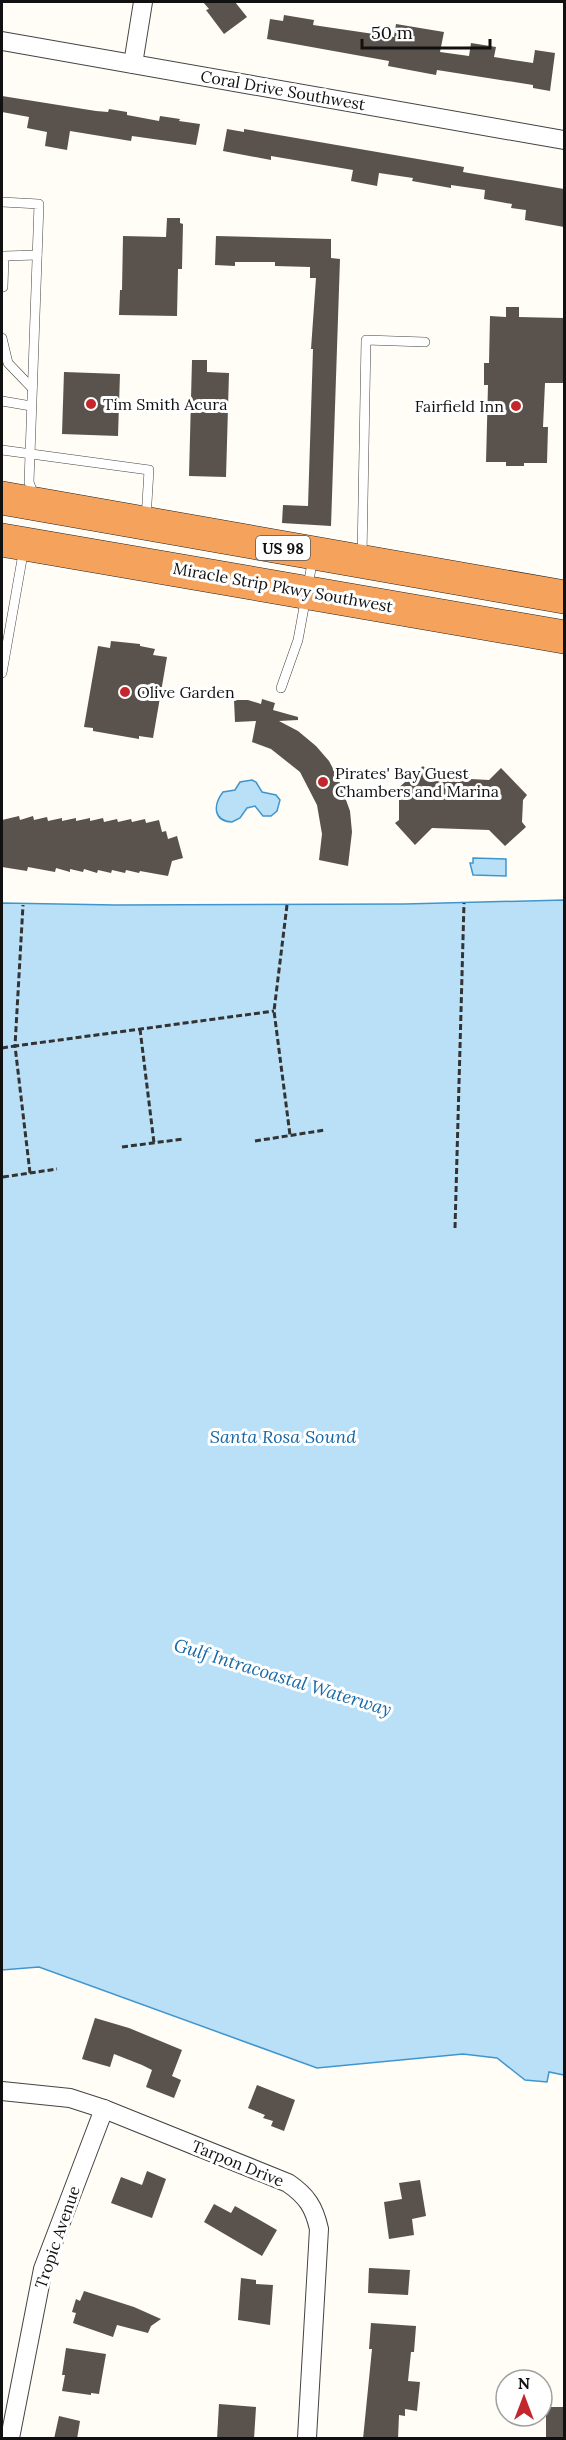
<svg xmlns="http://www.w3.org/2000/svg" width="566" height="2440" font-family="Lora,serif">
<rect width="100%" height="100%" fill="#fffdf5"/>
<!-- water -->
<g fill="#b9e0f7" stroke="#3f96cf" stroke-width="1.5">
<path d="M252,780L256,782L262,792L276,795L280,800L277,811L271,816H263L255,806L247,808L240,818L232,822C213,821 213,805 223,792L235,790L240,782Z"/>
<path d="M473,858L506,859V876L473,875L470,863H473Z"/>
<path d="M564,900V2075L549,2072L547,2082L525,2080L497,2058L463,2054L317,2068L39,1967L2,1970V903L116,905L405,904Z"/>
</g>
<!-- building -->
<g fill="#5a524d">
<path d="M203,2H235L247,17L224,34L206,10L209,9Z"/>
<path d="M284,15L314,20L313,25L394,37L396,24L444,32L440,52L469,56L471,43L496,47L494,57L533,63L535,50L555,53L550,91L533,88V85L437,70L436,75L388,66L389,61L267,39L270,19L283,21Z"/>
<path d="M2,96L96,111L108,112L109,109L127,112V115L159,121L160,116L180,119L179,121L200,124L196,145L132,136L131,141L70,131L67,150L45,146L47,132L27,128L29,117L2,112Z"/>
<path d="M227,129L244,132V129L464,167L463,172L564,189V227L525,220L526,210L511,208L512,204L484,199L485,190L451,185V188L412,181L413,178L379,173L377,186L351,181L353,170L271,156V160L223,151Z"/>
<path d="M167,218H180V223L183,224L182,269H178L177,316L119,315L120,290H122L123,236L166,237Z"/>
<path d="M216,236L331,239V258L340,259L331,526L282,523L283,505L308,506L313,349H311L316,278H310V267L275,266V262H235V266L215,265Z"/>
<path d="M506,307H519V317L564,318L563,383H545L543,427H548L547,463H524V466H506V462H486L488,385H484V363H489L490,316L506,317Z"/>
<path d="M192,360H207V372L229,373L226,477L189,476Z"/>
<path d="M64,372L120,374L118,436L62,434Z"/>
<path d="M111,641L140,644V646L155,649L153,655L167,657L153,738L139,736V739L93,731V728L84,727L98,646L110,648Z"/>
<path d="M262,699L275,703L273,710L298,717V720L279,721L298,731L316,746L329,761L338,778L350,811L352,832L348,866L319,860L322,834L317,805L300,772L271,749L252,742L256,721L235,722L234,700H248L261,704Z"/>
<path d="M423,766L435,778L454,779V774H470V779L489,780L501,768L527,795L523,800L522,822L526,827L505,846L489,830L432,828L415,845L395,823L399,820V795L395,791Z"/>
<path d="M19,816L20,820L33,816L34,820L47,817L48,821L62,818V821L76,818V821L90,818V821L103,818L104,822L117,819L118,822L131,819L132,822L145,819L146,823L159,820L162,832L166,831L168,839L177,836L183,858L172,861L168,876L140,871L139,873L126,870L125,873L112,870L111,873L98,870L97,873L84,869L83,872L70,869V872L56,868L55,872L28,867L27,871L2,867V820Z"/>
<path d="M95,2018L129,2028L182,2050L172,2076L181,2080L174,2098L146,2087L152,2070L142,2065L114,2054L110,2067L82,2059Z"/>
<path d="M257,2085L295,2100L284,2131L271,2126L273,2121L263,2118L265,2115L248,2108Z"/>
<path d="M147,2171L166,2179L152,2218L111,2203L121,2177L142,2185Z"/>
<path d="M420,2180L426,2216L412,2219L414,2235L389,2239L384,2202L402,2199L399,2183Z"/>
<path d="M214,2204L231,2213L235,2206L277,2230L262,2256L204,2222Z"/>
<path d="M369,2268L410,2270L408,2295L368,2293Z"/>
<path d="M241,2278L256,2280V2284L273,2285L270,2325L238,2320Z"/>
<path d="M84,2291L134,2307L161,2319L151,2326L148,2333L117,2325L113,2337L73,2323L76,2313L72,2312L76,2299L80,2301Z"/>
<path d="M371,2323L416,2326L414,2352H411L408,2381L420,2382L417,2411L405,2409V2416L399,2415L398,2439H363L372,2349H369Z"/>
<path d="M66,2348L106,2354L99,2394L91,2393V2395L62,2391L65,2375H62Z"/>
<path d="M219,2404L256,2407L254,2439H217Z"/>
<path d="M546,2407H564V2439L546,2438Z"/>
<path d="M59,2416L80,2421L77,2439H54Z"/>
</g>
<g fill="none" stroke-linecap="round" stroke-linejoin="round">
<!-- lane casing -->
<g stroke="#444" stroke-width="10">
<g id="lane">
<path d="M2,202L39,204L30,455L29,482L34,496"/>
<path d="M3,287L4,256L37,255"/>
<path d="M2,338L8,363L32,388"/>
<path d="M2,401L31,406"/>
<path d="M2,450L149,470L146,519"/>
<path d="M362,556L366,340L425,342"/>
<path d="M2,673L24,548"/>
<path d="M281,688L298,640L313,558"/>
</g>
</g>
<!-- street casing -->
<g stroke="#444" stroke-width="20">
<g id="street">
<path d="M2,41L564,140"/>
<path d="M133,64L143,2"/>
<path d="M2,2091L70,2098L104,2109L288,2183C307,2196 314,2207 319,2229L307,2438"/>
<path d="M10,2438L43,2269L104,2109"/>
</g>
</g>
<!-- highway casing -->
<g stroke="#222" stroke-width="34">
<g id="highway">
<path d="M2,498L564,597"/>
<path d="M2,540L564,637"/>
</g>
</g>
<!-- path -->
<g stroke="#333" stroke-width="3" stroke-dasharray="6 3" stroke-linecap="butt">
<path d="M287,905L274,1011L290,1135"/>
<path d="M140,1029L154,1143"/>
<path d="M2,1048L15,1046L23,905"/>
<path d="M255,1141L325,1130"/>
<path d="M122,1147L183,1139"/>
<path d="M30,1173L15,1046L274,1011"/>
<path d="M3,1177L57,1169"/>
<path d="M455,1228L464,903"/>
</g>
<!-- lane -->
<use href="#lane" stroke="#fff" stroke-width="9"/>
<!-- street -->
<use href="#street" stroke="#fff" stroke-width="18"/>
<!-- highway -->
<use href="#highway" stroke="#f5a25d" stroke-width="33"/>
</g>
<!-- markers -->
<g fill="#c4262e" stroke="#fff" stroke-width="2">
<circle cx="91" cy="404" r="6"/>
<circle cx="516" cy="406" r="6"/>
<circle cx="125" cy="692" r="6"/>
<circle cx="323" cy="782" r="6"/>
</g>
<g text-anchor="middle" dominant-baseline="central" stroke-width="6" stroke-linejoin="round" paint-order="stroke">
<!-- shield labels -->
<rect fill="#fff" stroke="#585858" stroke-width="1.5" x="256" y="536" width="54" height="24" rx="4.5"/>
<g font-size="15" font-weight="bold" fill="#111">
<text x="283" y="548">US 98</text>
</g>
<!-- street labels -->
<g font-size="16" fill="#111" stroke="#fff">
<text transform="translate(283 90) rotate(10)">Coral Drive Southwest</text>
<text transform="translate(283 587) rotate(10)">Miracle Strip Pkwy Southwest</text>
<text transform="translate(238 2163) rotate(22)">Tarpon Drive</text>
<text transform="translate(57 2237) rotate(-71)">Tropic Avenue</text>
</g>
<!-- poi labels -->
<g font-size="16" fill="#111" stroke="#fff" text-anchor="start">
<text x="103" y="404">Tim Smith Acura</text>
<text x="504" y="406" text-anchor="end">Fairfield Inn</text>
<text x="137" y="692">Olive Garden</text>
<text x="335" y="773">Pirates' Bay Guest<tspan x="335" dy="18">Chambers and Marina</tspan></text>
</g>
<!-- water labels -->
<g font-size="18" font-style="italic" fill="#1768a6" stroke="#fff">
<text x="283" y="1436">Santa Rosa Sound</text>
<text transform="translate(283 1677) rotate(17)">Gulf Intracoastal Waterway</text>
</g>
</g>
<!-- border -->
<rect width="566" height="2440" fill="none" stroke="#111111" stroke-width="6"/>
<!-- north arrow -->
<g transform="translate(524 2398)"><circle r="28" fill="#ffffff" stroke="#a0a0a0" stroke-width="1.5"/>
<path d="M0-4.5L10 22L0 15L-10 22Z" fill="#c4262e"/>
<text y="-9" font-size="16" font-weight="bold" text-anchor="middle" fill="#111111">N</text>
</g>
<!-- scale -->
<path d="M362 39v9h128v-9" fill="none" stroke="#111111" stroke-width="3"/>
<text x="371" y="39" font-size="18" fill="#111111" stroke="#ffffff" stroke-width="4.5" paint-order="stroke">50 m</text>
</svg>
